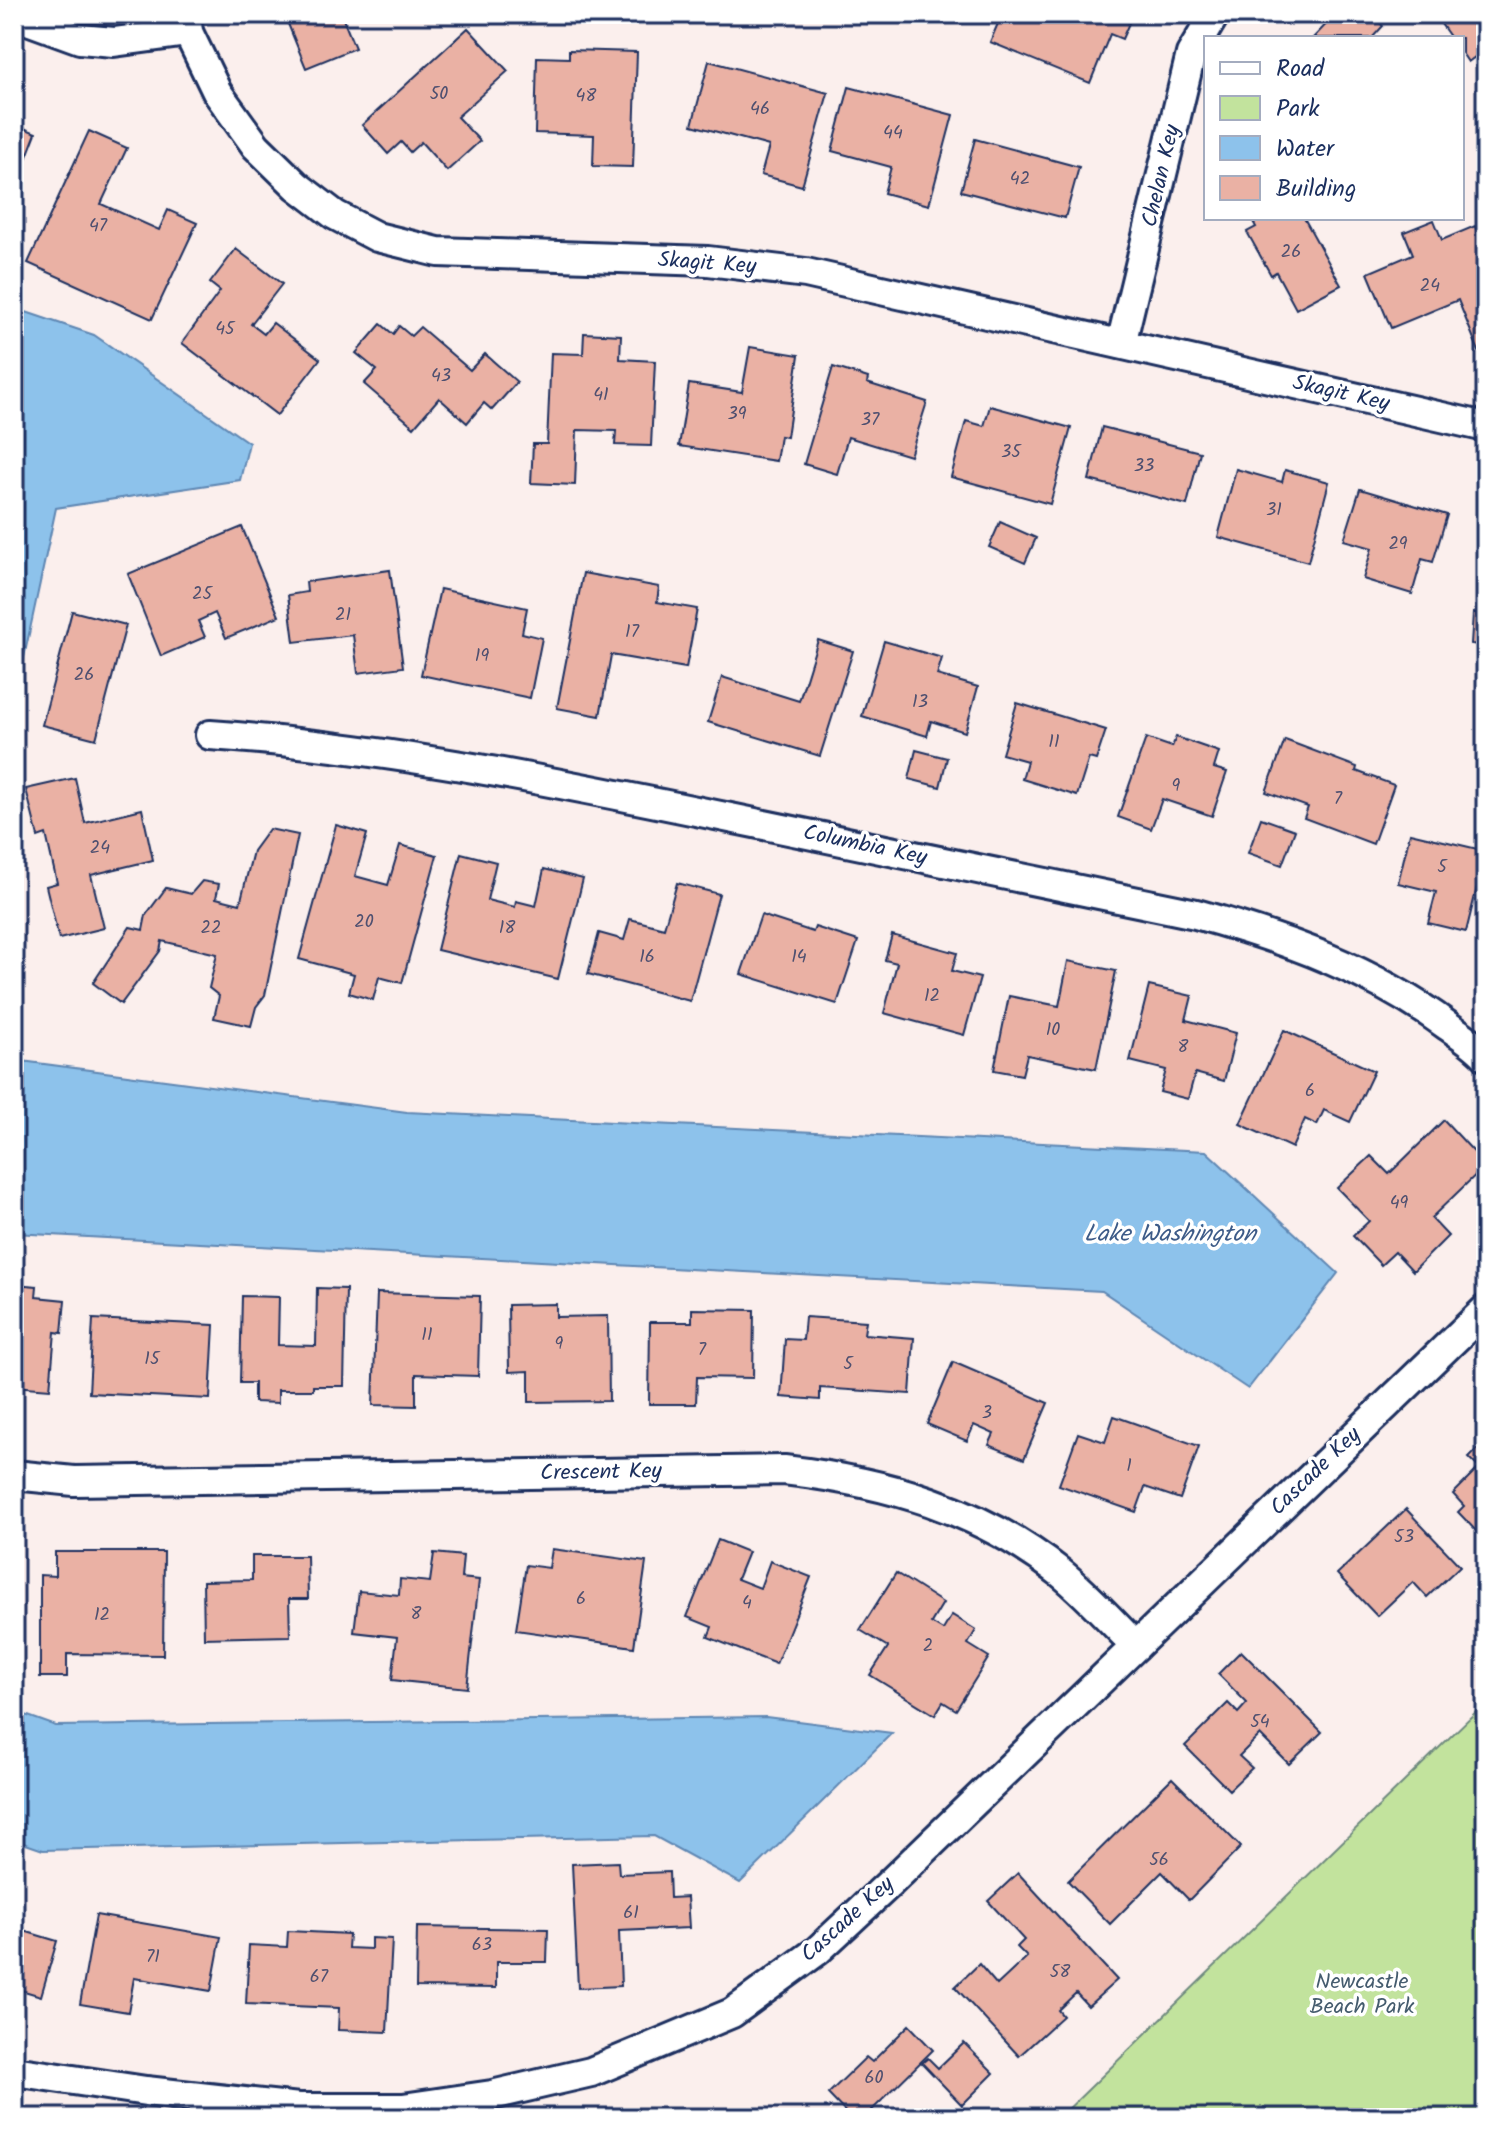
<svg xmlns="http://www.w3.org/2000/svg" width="1500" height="2132" font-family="Kalam,sans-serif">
<rect width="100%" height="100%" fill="#fbefed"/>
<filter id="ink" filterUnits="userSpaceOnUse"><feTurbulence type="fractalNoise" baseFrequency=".0125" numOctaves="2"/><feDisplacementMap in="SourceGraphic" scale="16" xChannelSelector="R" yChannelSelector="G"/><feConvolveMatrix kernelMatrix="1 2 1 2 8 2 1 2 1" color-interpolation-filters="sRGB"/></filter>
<g filter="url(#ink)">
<!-- green -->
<path fill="#c2e39d" stroke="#6e897e" stroke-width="2" d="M1486,1702V2118H1059Z"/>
<!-- water -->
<g fill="#8dc2eb" stroke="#5f87b3" stroke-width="2">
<path d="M14,308L94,335L249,443L240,480L56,508L14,704Z"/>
<path d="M14,1044L22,1061L407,1112L1206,1151L1338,1273L1248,1389L1102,1291L14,1233Z"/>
<path d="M14,1711L56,1726L766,1717L892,1733L740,1883L654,1836L43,1850L14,1840Z"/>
</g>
<!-- building -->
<g fill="#eab1a4" stroke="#1b2f5e" stroke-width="2">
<path d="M284,14H341L355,48L306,68Z"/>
<path d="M1002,14H1133L1122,39L1110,34L1090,83L990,42Z"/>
<path d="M1336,14H1371L1383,26L1372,38H1313Z"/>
<path d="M1434,14H1486V24L1478,30L1486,41V49L1468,62L1462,53V38H1451Z"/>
<path d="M468,28L508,71L457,117L480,141L447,171L421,142L410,152L401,142L388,154L362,125Z"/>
<path d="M569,50L637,52L633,167L593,166L594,135L535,133L537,57L569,58Z"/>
<path d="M709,61L828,93L802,186L761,175L769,146L692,125Z"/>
<path d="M849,87L953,115L929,205L884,193L891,167L832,151Z"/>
<path d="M14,124L36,133L14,190Z"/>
<path d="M89,131L127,148L101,204L159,230L168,210L197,223L152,319L28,263Z"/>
<path d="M975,139L1079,167L1065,218L961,191Z"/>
<path d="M1251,218H1304L1341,285L1296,309L1276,272L1271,275L1247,232L1256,227Z"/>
<path d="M1434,220L1442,240L1475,226L1486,253V352L1480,354L1458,300L1391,328L1368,273L1413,254L1404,232Z"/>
<path d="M236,249L282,284L251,324L264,334L273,323L320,359L277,415L182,343L220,291L210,283Z"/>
<path d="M381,324L393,334L399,326L411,336L420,327L470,370L485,354L517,382L492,410L484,403L467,423L439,398L414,427L364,384L377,370L356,353Z"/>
<path d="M584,333L621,335L620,359L655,361L651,446L615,445L616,431L577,430L575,485L531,483L533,444H547L551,353L583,354Z"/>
<path d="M750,347L799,355L787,437L780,436L776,461L679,446L689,384L742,392Z"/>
<path d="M833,367L868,378L867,383L927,402L910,456L848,437L837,474L804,464Z"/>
<path d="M990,406L1071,428L1050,504L951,477L966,421L984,426Z"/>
<path d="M1102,427L1200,452L1187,505L1089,480Z"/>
<path d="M1236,469L1282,482L1285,470L1329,482L1308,562L1218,537Z"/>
<path d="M1360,489L1447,515L1433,562L1422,559L1412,594L1363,579L1372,548L1344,540Z"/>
<path d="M1000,522L1036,538L1025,563L989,547Z"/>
<path d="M242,527L279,616L226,638L215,613L198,621L205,637L161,656L128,574Z"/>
<path d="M1486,544V646L1471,644L1473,613H1481Z"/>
<path d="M390,570L403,667L358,673L353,635L294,642L288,595L307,592L306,582Z"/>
<path d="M583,573L659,587L657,602L697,609L686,668L611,655L600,716L557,708Z"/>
<path d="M440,589L527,608L522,633L542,638L530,698L421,675Z"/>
<path d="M72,611L126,625L96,739L42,725Z"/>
<path d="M818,640L853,651L820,756L708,722L722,677L799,701Z"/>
<path d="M884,641L942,658L937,675L978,687L965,732L931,721L927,736L862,716Z"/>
<path d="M1017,703L1106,730L1096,760L1089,758L1077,796L1022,779L1027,761L1002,754Z"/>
<path d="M1176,737L1219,752L1214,768L1227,772L1212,816L1162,799L1151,829L1118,817L1146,738L1172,747Z"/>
<path d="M1285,740L1357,767L1356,771L1394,785L1373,844L1304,818L1308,807L1266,792Z"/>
<path d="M916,750L947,758L940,787L909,779Z"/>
<path d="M75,778L85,823L142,809L153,860L91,875L104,928L59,939L46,886L57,883L46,834L38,837L26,789Z"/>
<path d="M1261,818L1295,830L1282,865L1248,853Z"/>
<path d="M336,825L367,834L355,876L388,885L400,845L437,855L402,983L379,977L373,1000L349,993L354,974L299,959Z"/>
<path d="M269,829L298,835L265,995L256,1007L251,1026L214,1018L219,996L209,988L217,954L162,941L160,951L121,1004L93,983L130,927L143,930L146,915L166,888L191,894L202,881L219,884L216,898L240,904L253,851Z"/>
<path d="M1410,833L1486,851L1466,932L1428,923L1436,892L1398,883Z"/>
<path d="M461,853L496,862L487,900L515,907L516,901L536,906L544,869L583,879L558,979L437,950Z"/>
<path d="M677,883L719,894L690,1001L588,974L599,933L624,940L630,919L664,928Z"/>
<path d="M761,915L813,932L815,927L858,941L837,1004L741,974Z"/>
<path d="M892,935L957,953L952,971L980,978L964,1035L884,1013L897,963L885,960Z"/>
<path d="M1068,961L1116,971L1096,1069L1027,1055L1022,1075L994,1070L1009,996L1059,1006Z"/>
<path d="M1149,986L1192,996L1186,1020L1236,1033L1224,1081L1195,1073L1188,1099L1160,1092L1166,1070L1130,1061Z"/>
<path d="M1284,1030L1374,1071L1350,1122L1324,1110L1317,1125L1305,1119L1292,1148L1240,1124Z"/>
<path d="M1444,1120L1486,1165L1431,1218L1448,1236L1413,1271L1395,1252L1381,1265L1353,1236L1369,1221L1337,1188L1371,1156L1389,1174Z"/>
<path d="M14,1284L37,1286L36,1297L65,1300L62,1333L55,1332L50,1389L14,1386Z"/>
<path d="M317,1288L346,1289L344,1386H313V1390H278V1403L254,1402V1383H240L242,1296L279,1297L278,1345L316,1346Z"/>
<path d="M377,1293L480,1296L478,1376L416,1374V1406L373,1405Z"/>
<path d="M556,1304V1317L608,1316L609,1401L529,1402V1371L509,1372L508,1305Z"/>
<path d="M692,1309L754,1310L753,1378L697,1377L696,1404H649L650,1322H692Z"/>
<path d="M805,1317L866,1321L864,1334L914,1338L910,1394L820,1388V1400L781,1397L785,1339L803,1340Z"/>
<path d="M93,1319L214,1325L210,1399L89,1393Z"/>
<path d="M953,1362L1048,1403L1024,1459L989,1445L994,1434L974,1425L967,1441L927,1424Z"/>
<path d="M1114,1416L1199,1446L1180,1499L1145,1487L1136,1512L1059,1485L1078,1433L1105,1442Z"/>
<path d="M1486,1441V1528L1479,1534L1458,1512L1464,1506L1453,1494L1479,1468L1469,1458Z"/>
<path d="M1406,1509L1460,1566L1427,1597L1413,1582L1377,1616L1337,1574Z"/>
<path d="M718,1540L748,1552L737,1579L760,1588L770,1561L811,1577L776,1664L708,1637L712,1627L687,1617Z"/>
<path d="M552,1549L646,1562L634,1647L516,1630L526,1565L549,1568Z"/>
<path d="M55,1552H164L163,1655L67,1654V1677H40V1575L55,1576Z"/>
<path d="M434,1553L463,1556L461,1578L479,1580L467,1688L392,1680L397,1637L354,1632L359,1591L399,1595L400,1579L430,1582Z"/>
<path d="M252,1556H307L308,1599H289L290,1636L204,1638L203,1581L252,1580Z"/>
<path d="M896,1573L943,1603L931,1623L943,1630L952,1615L976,1630L968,1644L989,1657L956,1710L943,1702L935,1715L870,1675L888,1647L860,1630Z"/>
<path d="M1241,1651L1322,1732L1289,1764L1260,1735L1239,1756L1252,1768L1229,1790L1185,1746L1228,1703L1238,1713L1247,1703L1218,1674Z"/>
<path d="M1172,1778L1241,1847L1189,1900L1162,1872L1110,1924L1068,1881Z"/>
<path d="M618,1862L619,1874L669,1872L670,1898L687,1897L689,1928L619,1931L621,1986L578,1988L572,1864Z"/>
<path d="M1018,1873L1117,1980L1088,2006L1076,1993L1058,2010L1063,2016L1019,2056L955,1987L979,1964L997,1985L1027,1957L1017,1947L1024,1940L988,1901Z"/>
<path d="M96,1915L221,1937L211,1991L134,1978L128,2012L80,2004Z"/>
<path d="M417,1927L548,1929L547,1962H496V1988L416,1987Z"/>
<path d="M14,1928L57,1941L41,1996L14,1988Z"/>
<path d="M288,1931L349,1934L348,1948L371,1949V1938L392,1939L387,2032L338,2030L339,2008L246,2004L249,1945L287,1947Z"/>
<path d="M909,2025L933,2050L864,2118H851L828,2094L866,2057L872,2062Z"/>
<path d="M964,2043L994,2073L962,2105L922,2063L928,2058L938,2068Z"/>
</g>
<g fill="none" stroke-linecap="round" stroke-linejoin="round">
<!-- minor casing -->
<g stroke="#1b2f5e" stroke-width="34">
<g id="minor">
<path d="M186,14L188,32L217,92L256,146L297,186L335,215L377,237L438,252L708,261L806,273L1486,427"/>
<path d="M14,15L80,39L114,42L188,32"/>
<path d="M1121,344L1191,54L1215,14"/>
<path d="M210,735C387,747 561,783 735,819C888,850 1042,882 1196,914C1286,939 1371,969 1448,1026C1461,1035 1475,1044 1486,1056"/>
<path d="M14,1475L74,1481L784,1470C886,1482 979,1508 1061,1573C1088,1595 1112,1622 1136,1646"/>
<path d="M14,2071L146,2091L299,2108H403L492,2095L591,2072L732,2013L817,1951L888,1885L1486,1309"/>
</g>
</g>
<!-- minor -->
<use href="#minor" stroke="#fff" stroke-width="28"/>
</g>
</g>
<g text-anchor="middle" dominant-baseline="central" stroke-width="7" stroke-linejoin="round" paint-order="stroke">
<!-- number labels -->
<g font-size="18" fill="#4f5070">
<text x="439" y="94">50</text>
<text x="586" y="96">48</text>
<text x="760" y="109">46</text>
<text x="893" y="133">44</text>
<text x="1020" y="179">42</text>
<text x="98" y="226">47</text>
<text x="1291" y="252">26</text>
<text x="1430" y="286">24</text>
<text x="225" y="329">45</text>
<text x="441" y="376">43</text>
<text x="601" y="395">41</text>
<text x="737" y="414">39</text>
<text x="870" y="420">37</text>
<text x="1011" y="452">35</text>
<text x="1144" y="466">33</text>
<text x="1274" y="510">31</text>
<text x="1398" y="544">29</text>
<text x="202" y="594">25</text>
<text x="343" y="615">21</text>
<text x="632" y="632">17</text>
<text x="482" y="656">19</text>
<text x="84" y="675">26</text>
<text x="920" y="702">13</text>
<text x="1054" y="742">11</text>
<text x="1176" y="786">9</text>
<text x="1338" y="799">7</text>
<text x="100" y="848">24</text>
<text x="1442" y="867">5</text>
<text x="364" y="922">20</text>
<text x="211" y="928">22</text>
<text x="507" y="928">18</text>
<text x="647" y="957">16</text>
<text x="799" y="957">14</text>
<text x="932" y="996">12</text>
<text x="1053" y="1030">10</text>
<text x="1183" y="1047">8</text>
<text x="1310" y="1091">6</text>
<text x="1399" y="1203">49</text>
<text x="427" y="1335">11</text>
<text x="559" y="1344">9</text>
<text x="702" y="1350">7</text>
<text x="152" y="1359">15</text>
<text x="848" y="1364">5</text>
<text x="987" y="1413">3</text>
<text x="1129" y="1466">1</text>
<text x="1404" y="1537">53</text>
<text x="581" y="1599">6</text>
<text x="747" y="1603">4</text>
<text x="416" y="1614">8</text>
<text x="102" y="1615">12</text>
<text x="928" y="1646">2</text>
<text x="1260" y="1722">54</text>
<text x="1159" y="1860">56</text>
<text x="631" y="1913">61</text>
<text x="482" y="1945">63</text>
<text x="153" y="1957">71</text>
<text x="1060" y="1972">58</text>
<text x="319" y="1977">67</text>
<text x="874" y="2078">60</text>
</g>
<!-- street labels -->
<g font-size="22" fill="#1b2f5e" stroke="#fff">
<text transform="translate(1162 176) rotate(-77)">Chelan Key</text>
<text transform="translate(707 264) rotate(4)">Skagit Key</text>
<text transform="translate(1341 394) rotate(13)">Skagit Key</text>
<text transform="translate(865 846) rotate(12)">Columbia Key</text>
<text transform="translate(1316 1472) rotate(-44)">Cascade Key</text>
<text transform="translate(601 1473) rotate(-1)">Crescent Key</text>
<text transform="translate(848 1920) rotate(-42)">Cascade Key</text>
</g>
<!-- park labels -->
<g font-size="22" fill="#455c6e" stroke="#fff">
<text x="1362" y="1982">Newcastle<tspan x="1362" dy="25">Beach Park</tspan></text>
</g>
<!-- water labels -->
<g font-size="24" font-style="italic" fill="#3d5b88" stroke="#fff">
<text x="1170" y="1234">Lake Washington</text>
</g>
</g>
<!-- margin -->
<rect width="1500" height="2132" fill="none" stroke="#fff" stroke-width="48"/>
<rect x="24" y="24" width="1452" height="2084" fill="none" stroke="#1b2f5e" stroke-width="3" filter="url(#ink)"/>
<!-- legend -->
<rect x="1204" y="36" width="260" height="184" fill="#ffffff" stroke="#a4acbf" stroke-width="2"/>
<rect x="1220" y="62" width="40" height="12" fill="#ffffff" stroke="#a4acbf" stroke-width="2"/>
<text x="1276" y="76" font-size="24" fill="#1b2f5e">Road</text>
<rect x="1220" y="96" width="40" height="24" fill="#c2e39d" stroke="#a4acbf" stroke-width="2"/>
<text x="1276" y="116" font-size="24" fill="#1b2f5e">Park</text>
<rect x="1220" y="136" width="40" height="24" fill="#8dc2eb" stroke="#a4acbf" stroke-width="2"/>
<text x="1276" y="156" font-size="24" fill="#1b2f5e">Water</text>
<rect x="1220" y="176" width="40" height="24" fill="#eab1a4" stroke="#a4acbf" stroke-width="2"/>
<text x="1276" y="196" font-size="24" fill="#1b2f5e">Building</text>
</svg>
